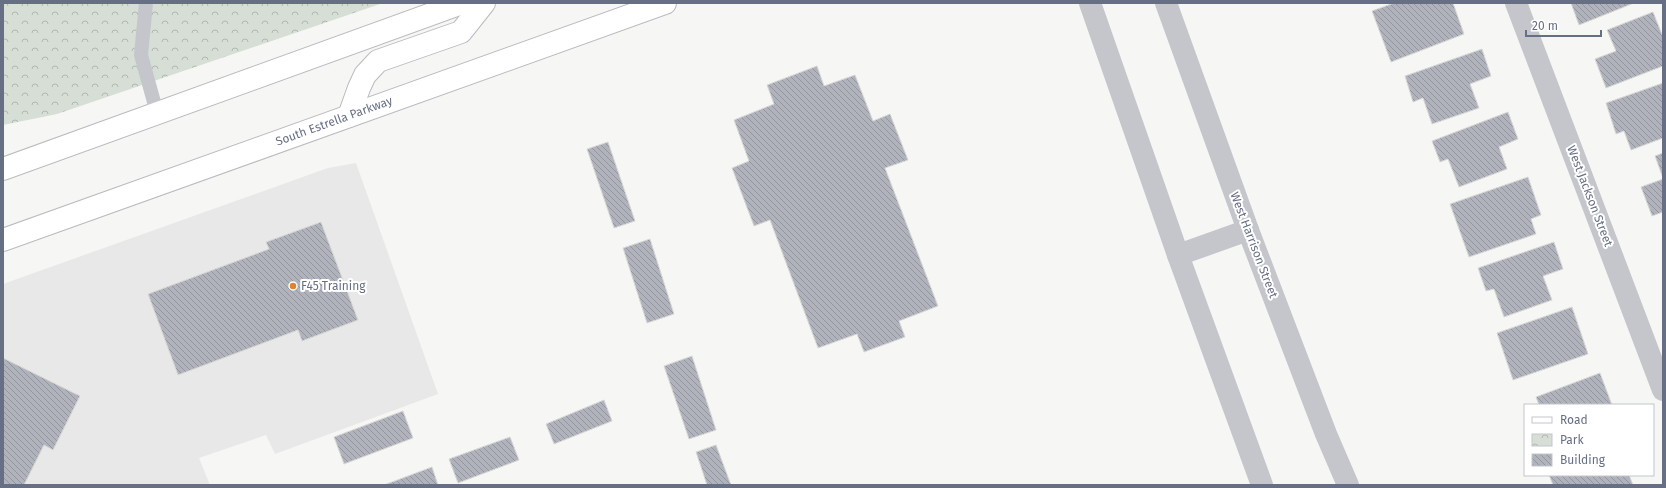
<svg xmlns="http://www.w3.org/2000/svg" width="1666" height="488" font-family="'Fira Sans',sans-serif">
<defs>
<pattern id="park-crowns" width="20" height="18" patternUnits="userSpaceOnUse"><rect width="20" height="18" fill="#d6ded5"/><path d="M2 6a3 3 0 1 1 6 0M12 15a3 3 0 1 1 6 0" fill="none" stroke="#b1b8b2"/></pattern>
<pattern id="building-back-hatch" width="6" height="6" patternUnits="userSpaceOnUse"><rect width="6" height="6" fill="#b0b3bb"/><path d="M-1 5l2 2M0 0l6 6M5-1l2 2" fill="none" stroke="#93969e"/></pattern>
</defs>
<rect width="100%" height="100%" fill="#f6f7f4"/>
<!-- built -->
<path fill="#e7e8e7" d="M356,163L438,394L275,454L266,435L199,458L210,485H3V284L328,168Z"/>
<!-- park -->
<path fill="url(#park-crowns)" d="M3,3H383L57,114L3,125Z"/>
<!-- building -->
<g fill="url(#building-back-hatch)" stroke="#d8d8d6">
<path d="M1394,3H1453L1464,34L1391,62L1372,11Z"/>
<path d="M1571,3H1634L1579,25Z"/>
<path d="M1653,12L1663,37V66L1606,88L1595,59L1616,51L1607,30Z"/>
<path d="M1482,49L1491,76L1470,84L1479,108L1432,124L1423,98L1413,102L1405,76Z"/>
<path d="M817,66L824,86L855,75L873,121L890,114L908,160L885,168L938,306L899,321L905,337L864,352L857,334L818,348L770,220L754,226L732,168L749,161L734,120L774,104L767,85Z"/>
<path d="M1663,83V138L1631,150L1624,131L1616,134L1606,103Z"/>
<path d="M1508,112L1518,139L1499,147L1507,169L1459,187L1448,159L1440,162L1432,141Z"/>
<path d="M608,142L635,221L614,228L587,149Z"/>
<path d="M1663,153V178L1655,156Z"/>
<path d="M1528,177L1541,215L1531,219L1536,234L1469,257L1450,204Z"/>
<path d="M1663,179V212L1652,216L1641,187Z"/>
<path d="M321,222L358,320L302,341L298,330L178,375L148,294L269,249L266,242Z"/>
<path d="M650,239L674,314L647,323L623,248Z"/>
<path d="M1554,242L1563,269L1543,276L1552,300L1504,317L1494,289L1486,291L1478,268Z"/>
<path d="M1572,307L1588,354L1513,380L1497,333Z"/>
<path d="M692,356L716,430L689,439L664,366Z"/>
<path d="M3,358L80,396L53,450L44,445L24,485H3Z"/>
<path d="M1600,373L1612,405H1539L1536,397Z"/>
<path d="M604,400L612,421L554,444L546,424Z"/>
<path d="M403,411L413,438L344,464L334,437Z"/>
<path d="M510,437L519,460L458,483L449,459Z"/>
<path d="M716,445L731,485H707L696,452Z"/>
<path d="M432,467L438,485H384Z"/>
<path d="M1549,475H1629L1633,485H1553Z"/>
</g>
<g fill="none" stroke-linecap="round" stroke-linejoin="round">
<!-- primary casing -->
<g stroke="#babbc0" stroke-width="24">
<g id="primary">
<path d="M349,116L359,88L365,75L378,61L461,32L484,3"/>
<path d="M3,169L462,3"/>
<path d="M3,240L665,3"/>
</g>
</g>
<!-- service -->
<path stroke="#c5c6cb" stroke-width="14" d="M146,3L141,55L157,113"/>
<!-- minor -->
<path stroke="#c5c6cb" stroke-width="22" d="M1516,3L1663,390"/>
<!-- tertiary -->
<g stroke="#c5c6cb" stroke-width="22">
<path d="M1090,3L1178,255L1262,485"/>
<path d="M1166,3L1248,230L1326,434L1348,485"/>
<path d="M1178,255L1248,230"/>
</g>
<!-- primary -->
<use href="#primary" stroke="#fff" stroke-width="22"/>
</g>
<!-- markers -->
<circle fill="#df832c" stroke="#fff" stroke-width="1.5" cx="293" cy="286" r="4"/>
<g text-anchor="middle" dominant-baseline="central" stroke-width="4" stroke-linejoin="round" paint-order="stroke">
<!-- street labels -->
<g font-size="12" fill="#676f84" stroke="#fff">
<text transform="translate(334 121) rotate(-20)">South Estrella Parkway</text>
<text transform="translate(1590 196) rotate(69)">West Jackson Street</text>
<text transform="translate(1254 245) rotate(69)">West Harrison Street</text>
</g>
<!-- poi labels -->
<g font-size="12" fill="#676f84" stroke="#fff" text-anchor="start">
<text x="301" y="286">F45 Training</text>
</g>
</g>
<!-- border -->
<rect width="1666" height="488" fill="none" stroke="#676f84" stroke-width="8"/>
<!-- legend -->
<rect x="1524" y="404" width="130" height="72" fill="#ffffff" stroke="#c2c5ce"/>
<rect x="1532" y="417" width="20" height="6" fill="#ffffff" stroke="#c2c5ce"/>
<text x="1560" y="424" font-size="12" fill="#676f84">Road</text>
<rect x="1532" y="434" width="20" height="12" fill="url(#park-crowns)" stroke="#c2c5ce"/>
<text x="1560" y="444" font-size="12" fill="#676f84">Park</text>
<rect x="1532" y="454" width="20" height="12" fill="url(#building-back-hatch)" stroke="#c2c5ce"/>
<text x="1560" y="464" font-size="12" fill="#676f84">Building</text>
<!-- scale -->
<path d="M1526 30v6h75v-6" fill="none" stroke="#676f84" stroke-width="2"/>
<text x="1532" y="30" font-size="12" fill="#676f84" stroke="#ffffff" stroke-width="3" paint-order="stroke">20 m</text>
</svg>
